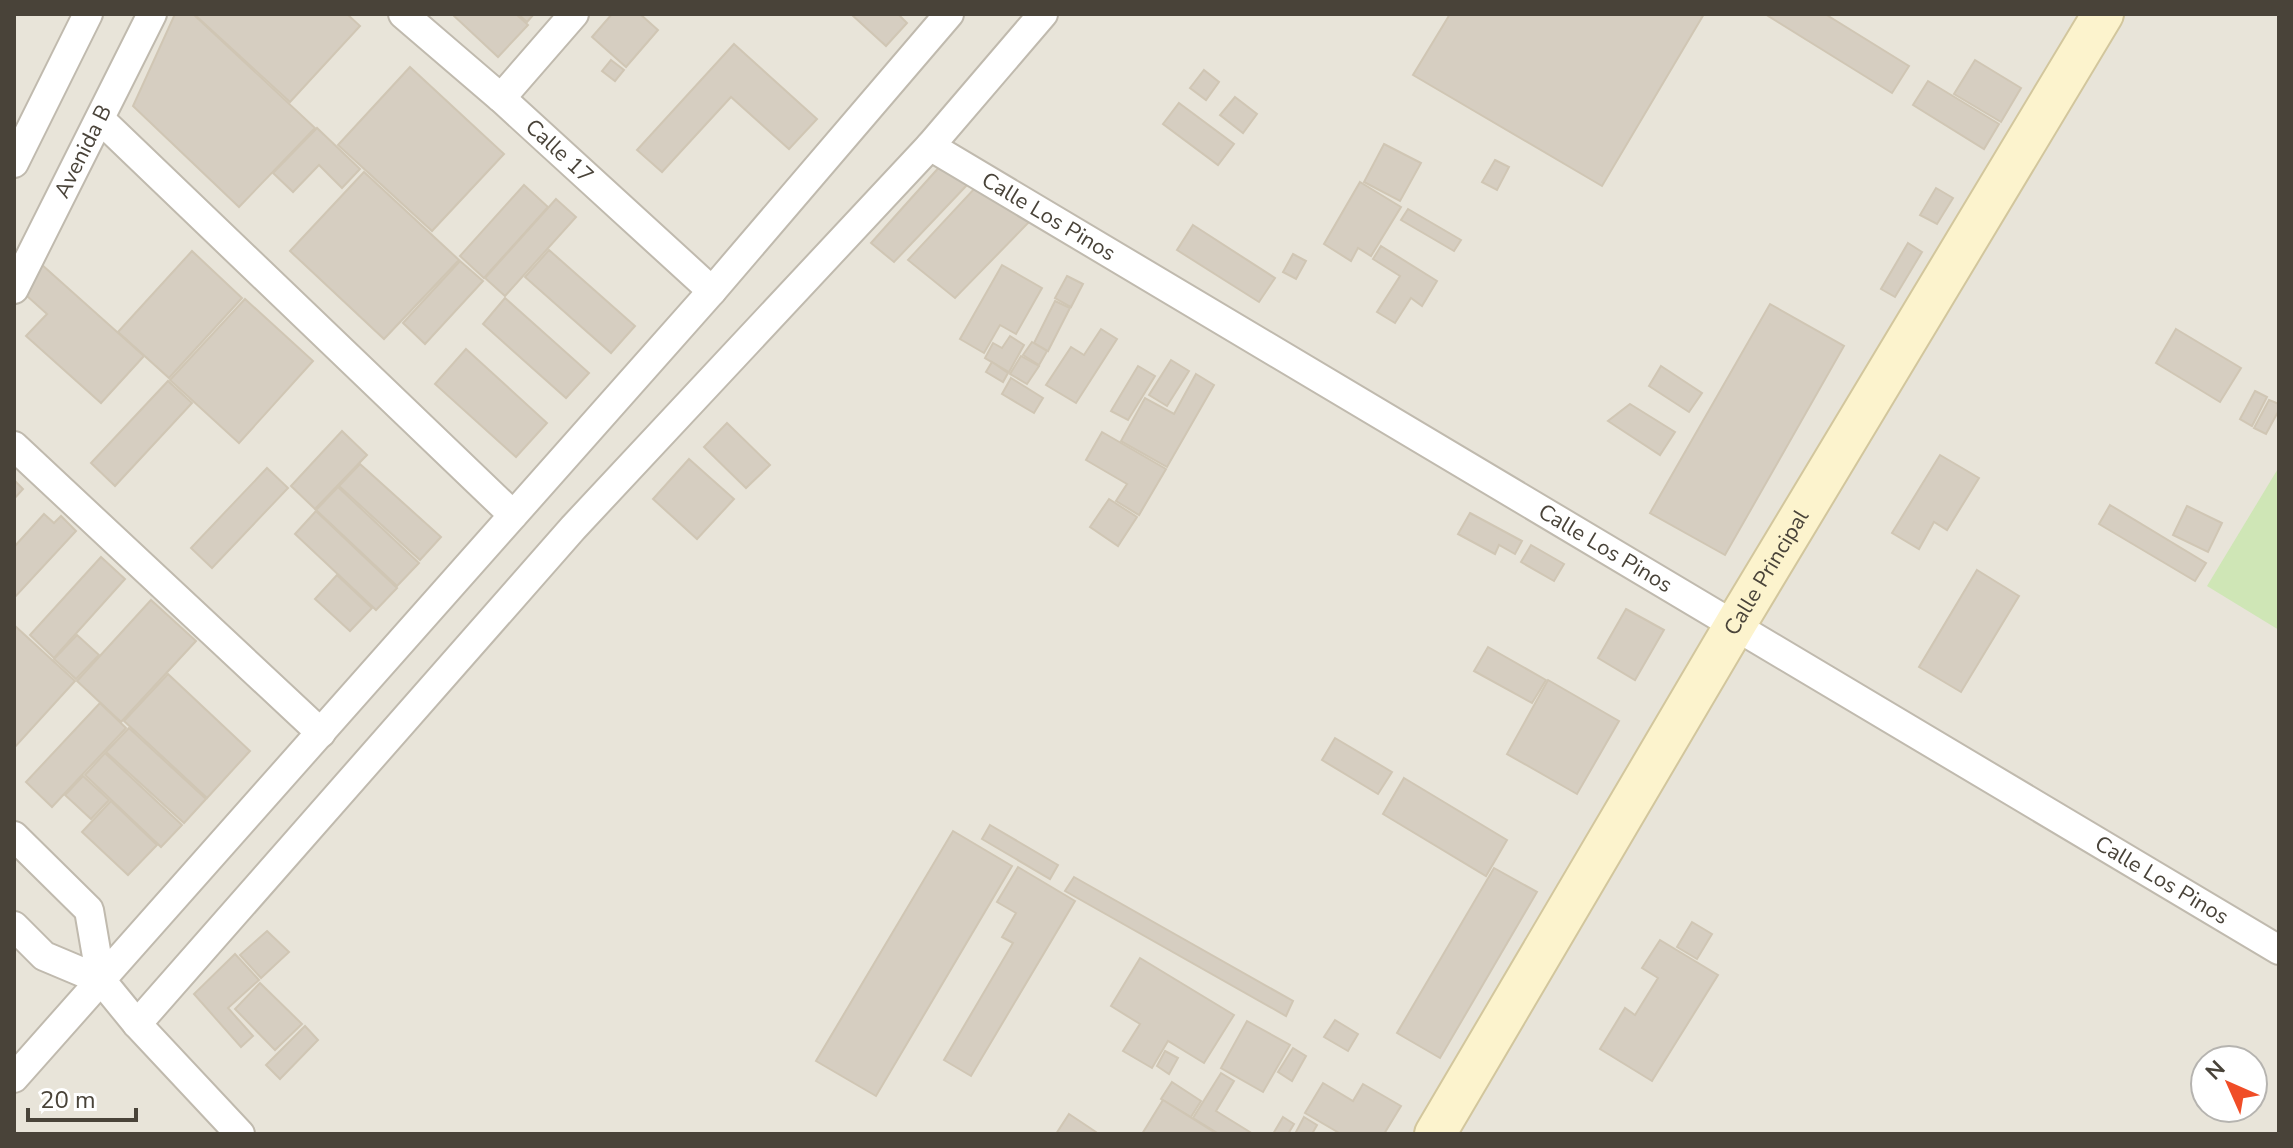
<svg xmlns="http://www.w3.org/2000/svg" width="2293" height="1148" font-family="'Nunito Sans',sans-serif">
<rect width="100%" height="100%" fill="#f5f2eb"/>
<!-- residential -->
<path fill="#e8e4d9" fill-rule="evenodd" d="M14,14H2279V1134H14ZM2205,1060H2253V1108H2205Z"/>
<!-- green -->
<path fill="#cfe6b6" d="M2279,467V630L2207,586Z"/>
<!-- building -->
<g fill="#d6cec1" stroke="#d0c6b4" stroke-width="2">
<path d="M175,14H193L315,128L239,207L133,106Z"/>
<path d="M194,14H347L360,26L290,102Z"/>
<path d="M452,14H516L528,25L498,57Z"/>
<path d="M518,14H534L527,22Z"/>
<path d="M612,14H640L658,30L626,67L592,37Z"/>
<path d="M851,14H898L907,23L886,46Z"/>
<path d="M1450,14H1704L1602,186L1413,75Z"/>
<path d="M1765,14H1825L1909,66L1892,93Z"/>
<path d="M734,44L817,119L789,149L731,97L662,172L637,150Z"/>
<path d="M611,60L624,70L615,81L602,71Z"/>
<path d="M1975,60L2021,88L2001,122L1954,94Z"/>
<path d="M410,67L504,154L432,231L338,145Z"/>
<path d="M1204,70L1219,82L1206,100L1190,88Z"/>
<path d="M1928,81L1999,124L1984,149L1913,105Z"/>
<path d="M1235,97L1257,114L1243,133L1220,115Z"/>
<path d="M1179,103L1234,144L1218,165L1163,124Z"/>
<path d="M317,128L360,169L342,188L319,165L293,192L273,173Z"/>
<path d="M1384,144L1421,163L1400,201L1364,182Z"/>
<path d="M1495,160L1509,167L1497,190L1482,182Z"/>
<path d="M942,164L967,185L894,262L871,243Z"/>
<path d="M364,172L459,260L384,339L290,251Z"/>
<path d="M1360,182L1401,207L1371,256L1358,248L1351,261L1324,244Z"/>
<path d="M524,185L548,207L484,278L460,256Z"/>
<path d="M975,188L1029,222L955,298L908,260Z"/>
<path d="M1936,188L1953,198L1937,224L1920,215Z"/>
<path d="M556,199L576,217L505,296L485,278Z"/>
<path d="M1408,209L1461,240L1454,251L1401,220Z"/>
<path d="M1193,225L1275,278L1259,302L1177,250Z"/>
<path d="M1908,243L1922,252L1895,297L1881,289Z"/>
<path d="M1381,246L1437,281L1422,306L1411,298L1395,323L1377,312L1400,276L1373,259Z"/>
<path d="M549,250L635,326L611,353L525,277Z"/>
<path d="M192,251L242,298L169,378L118,332Z"/>
<path d="M1293,254L1306,261L1296,279L1283,272Z"/>
<path d="M460,261L483,281L425,344L403,323Z"/>
<path d="M41,264L144,356L101,403L26,336L47,314L27,296Z"/>
<path d="M1002,265L1042,288L1016,334L1000,325L984,353L960,339Z"/>
<path d="M1067,276L1083,284L1071,307L1055,298Z"/>
<path d="M505,298L589,373L566,398L483,324Z"/>
<path d="M245,299L313,361L239,443L170,380Z"/>
<path d="M1055,301L1070,308L1048,351L1034,343Z"/>
<path d="M1770,304L1844,346L1725,555L1650,513Z"/>
<path d="M1101,329L1117,339L1076,403L1046,385L1071,347L1084,355Z"/>
<path d="M2176,329L2241,368L2220,402L2156,363Z"/>
<path d="M1010,336L1024,345L1009,372L985,358L993,343L1002,348Z"/>
<path d="M1032,342L1047,351L1039,365L1023,355Z"/>
<path d="M466,349L547,423L516,457L435,384Z"/>
<path d="M1021,356L1039,366L1027,384L1010,374Z"/>
<path d="M1171,360L1189,371L1167,406L1149,395Z"/>
<path d="M992,362L1008,373L1003,382L986,372Z"/>
<path d="M1138,366L1155,376L1128,420L1111,411Z"/>
<path d="M1661,366L1702,393L1689,412L1649,386Z"/>
<path d="M1196,374L1214,385L1167,467L1121,441L1145,398L1174,414Z"/>
<path d="M1011,378L1043,398L1034,413L1002,394Z"/>
<path d="M168,381L192,403L115,486L91,463Z"/>
<path d="M2255,391L2267,397L2252,426L2240,419Z"/>
<path d="M2269,400L2279,404V410L2266,434L2254,428Z"/>
<path d="M1630,404L1675,432L1660,455L1608,421Z"/>
<path d="M727,423L770,465L746,488L704,447Z"/>
<path d="M342,431L367,455L315,509L291,486Z"/>
<path d="M1102,432L1166,469L1139,515L1116,501L1127,484L1086,460Z"/>
<path d="M1940,455L1979,478L1947,530L1934,522L1919,549L1892,533Z"/>
<path d="M689,459L734,499L697,539L653,499Z"/>
<path d="M360,464L441,537L420,560L339,486Z"/>
<path d="M267,468L288,488L212,568L191,548Z"/>
<path d="M14,480L23,489L14,499Z"/>
<path d="M338,487L419,563L397,586L316,510Z"/>
<path d="M1109,499L1137,517L1118,546L1090,527Z"/>
<path d="M2110,505L2206,563L2195,581L2099,524Z"/>
<path d="M2187,506L2222,523L2208,552L2173,535Z"/>
<path d="M316,511L397,588L376,610L295,534Z"/>
<path d="M1470,513L1522,541L1515,554L1499,545L1495,554L1458,534Z"/>
<path d="M44,514L54,523L61,516L76,531L14,598V547Z"/>
<path d="M1531,545L1564,564L1554,581L1521,562Z"/>
<path d="M101,557L125,579L54,658L30,635Z"/>
<path d="M1977,570L2019,596L1961,692L1919,667Z"/>
<path d="M337,575L372,608L350,631L315,599Z"/>
<path d="M151,600L196,641L121,722L77,681Z"/>
<path d="M1626,609L1664,630L1635,680L1598,658Z"/>
<path d="M14,625L75,681L14,748Z"/>
<path d="M77,635L99,655L76,679L54,659Z"/>
<path d="M1488,647L1546,680L1532,703L1474,671Z"/>
<path d="M168,674L250,751L207,798L124,721Z"/>
<path d="M1548,680L1619,721L1577,794L1507,754Z"/>
<path d="M100,703L126,728L52,807L26,782Z"/>
<path d="M129,728L206,799L184,823L106,752Z"/>
<path d="M1335,738L1392,772L1378,794L1322,760Z"/>
<path d="M105,753L182,825L161,847L85,775Z"/>
<path d="M83,776L109,800L91,819L65,795Z"/>
<path d="M1404,778L1507,840L1486,876L1383,814Z"/>
<path d="M111,801L157,845L128,875L82,832Z"/>
<path d="M990,825L1058,865L1050,879L982,839Z"/>
<path d="M953,831L1012,866L876,1096L816,1061Z"/>
<path d="M1018,867L1075,901L971,1076L944,1060L1013,943L1002,937L1016,913L997,902Z"/>
<path d="M1494,868L1537,892L1440,1058L1397,1033Z"/>
<path d="M1074,877L1293,1001L1286,1016L1065,891Z"/>
<path d="M1692,922L1712,934L1697,959L1677,947Z"/>
<path d="M267,931L289,952L261,978L240,955Z"/>
<path d="M1660,940L1718,975L1652,1081L1600,1049L1625,1008L1635,1015L1658,978L1642,968Z"/>
<path d="M235,954L259,980L228,1008L253,1036L241,1047L194,994Z"/>
<path d="M1140,958L1234,1015L1204,1063L1168,1041L1152,1068L1123,1051L1140,1024L1111,1006Z"/>
<path d="M260,983L302,1024L275,1050L235,1009Z"/>
<path d="M1335,1020L1358,1034L1348,1051L1324,1037Z"/>
<path d="M1247,1021L1290,1045L1263,1092L1221,1068Z"/>
<path d="M305,1026L318,1040L280,1079L266,1065Z"/>
<path d="M1293,1048L1306,1056L1292,1081L1278,1072Z"/>
<path d="M1165,1051L1178,1058L1169,1074L1157,1066Z"/>
<path d="M1221,1073L1234,1081L1216,1111L1253,1134H1219L1193,1118Z"/>
<path d="M1172,1082L1201,1101L1191,1117L1161,1099Z"/>
<path d="M1323,1083L1353,1101L1363,1084L1401,1106L1384,1134H1341L1305,1113Z"/>
<path d="M1163,1100L1217,1134H1142Z"/>
<path d="M1069,1114L1096,1132L1095,1134H1056Z"/>
<path d="M1283,1117L1294,1124L1288,1134H1273Z"/>
<path d="M1304,1117L1317,1125L1312,1134H1295Z"/>
</g>
<g fill="none" stroke-linecap="round" stroke-linejoin="round">
<!-- street casing -->
<g stroke="#c0baae" stroke-width="32">
<g id="street">
<path id="s1" d="M403,14L501,98L712,291"/>
<path d="M501,98L574,14"/>
<path d="M100,119L513,515"/>
<path id="s2" d="M930,146L2279,950"/>
<path d="M14,163L88,14"/>
<path id="s3" d="M14,289L152,14"/>
<path d="M14,446L321,733"/>
<path d="M14,836L89,910L101,980"/>
<path d="M14,926L44,956L101,980L137,1024L240,1134"/>
<path d="M137,1024L573,528L930,146L1043,14"/>
<path d="M14,1078L712,291L949,14"/>
</g>
</g>
<!-- secondary casing -->
<g stroke="#d2c69d" stroke-width="44">
<g id="secondary">
<path id="s4" d="M1435,1134L1735,625L2103,14"/>
</g>
</g>
<!-- street -->
<use href="#street" stroke="#fff" stroke-width="28"/>
<!-- secondary -->
<use href="#secondary" stroke="#fcf3cd" stroke-width="40"/>
</g>
<g text-anchor="middle" dominant-baseline="central" stroke-width="6" stroke-linejoin="round" paint-order="stroke">
<!-- street labels -->
<g font-size="22" fill="#494339" stroke="#fff">
<text stroke="none"><textPath href="#s1" startOffset="208">Calle 17</textPath></text>
<text stroke="none"><textPath href="#s3" startOffset="154">Avenida B</textPath></text>
<text stroke="none"><textPath href="#s2" startOffset="138">Calle Los Pinos</textPath></text>
<text stroke="none"><textPath href="#s2" startOffset="786">Calle Los Pinos</textPath></text>
<text stroke="none"><textPath href="#s4" startOffset="652">Calle Principal</textPath></text>
<text stroke="none"><textPath href="#s2" startOffset="1434">Calle Los Pinos</textPath></text>
</g>
</g>
<!-- border -->
<rect width="2293" height="1148" fill="none" stroke="#494339" stroke-width="32"/>
<!-- north arrow -->
<g transform="translate(2229 1084) rotate(315)"><circle r="38" fill="#ffffff" stroke="#b6b4b0" stroke-width="2"/>
<path d="M0-6L14 30L0 20L-14 30Z" fill="#f04d27"/>
<text y="-12" font-size="22" font-weight="bold" text-anchor="middle" fill="#494339">N</text>
</g>
<!-- scale -->
<path d="M28 1108v12h108v-12" fill="none" stroke="#494339" stroke-width="4"/>
<text x="40" y="1108" font-size="24" fill="#494339" stroke="#ffffff" stroke-width="6" paint-order="stroke">20 m</text>
</svg>
